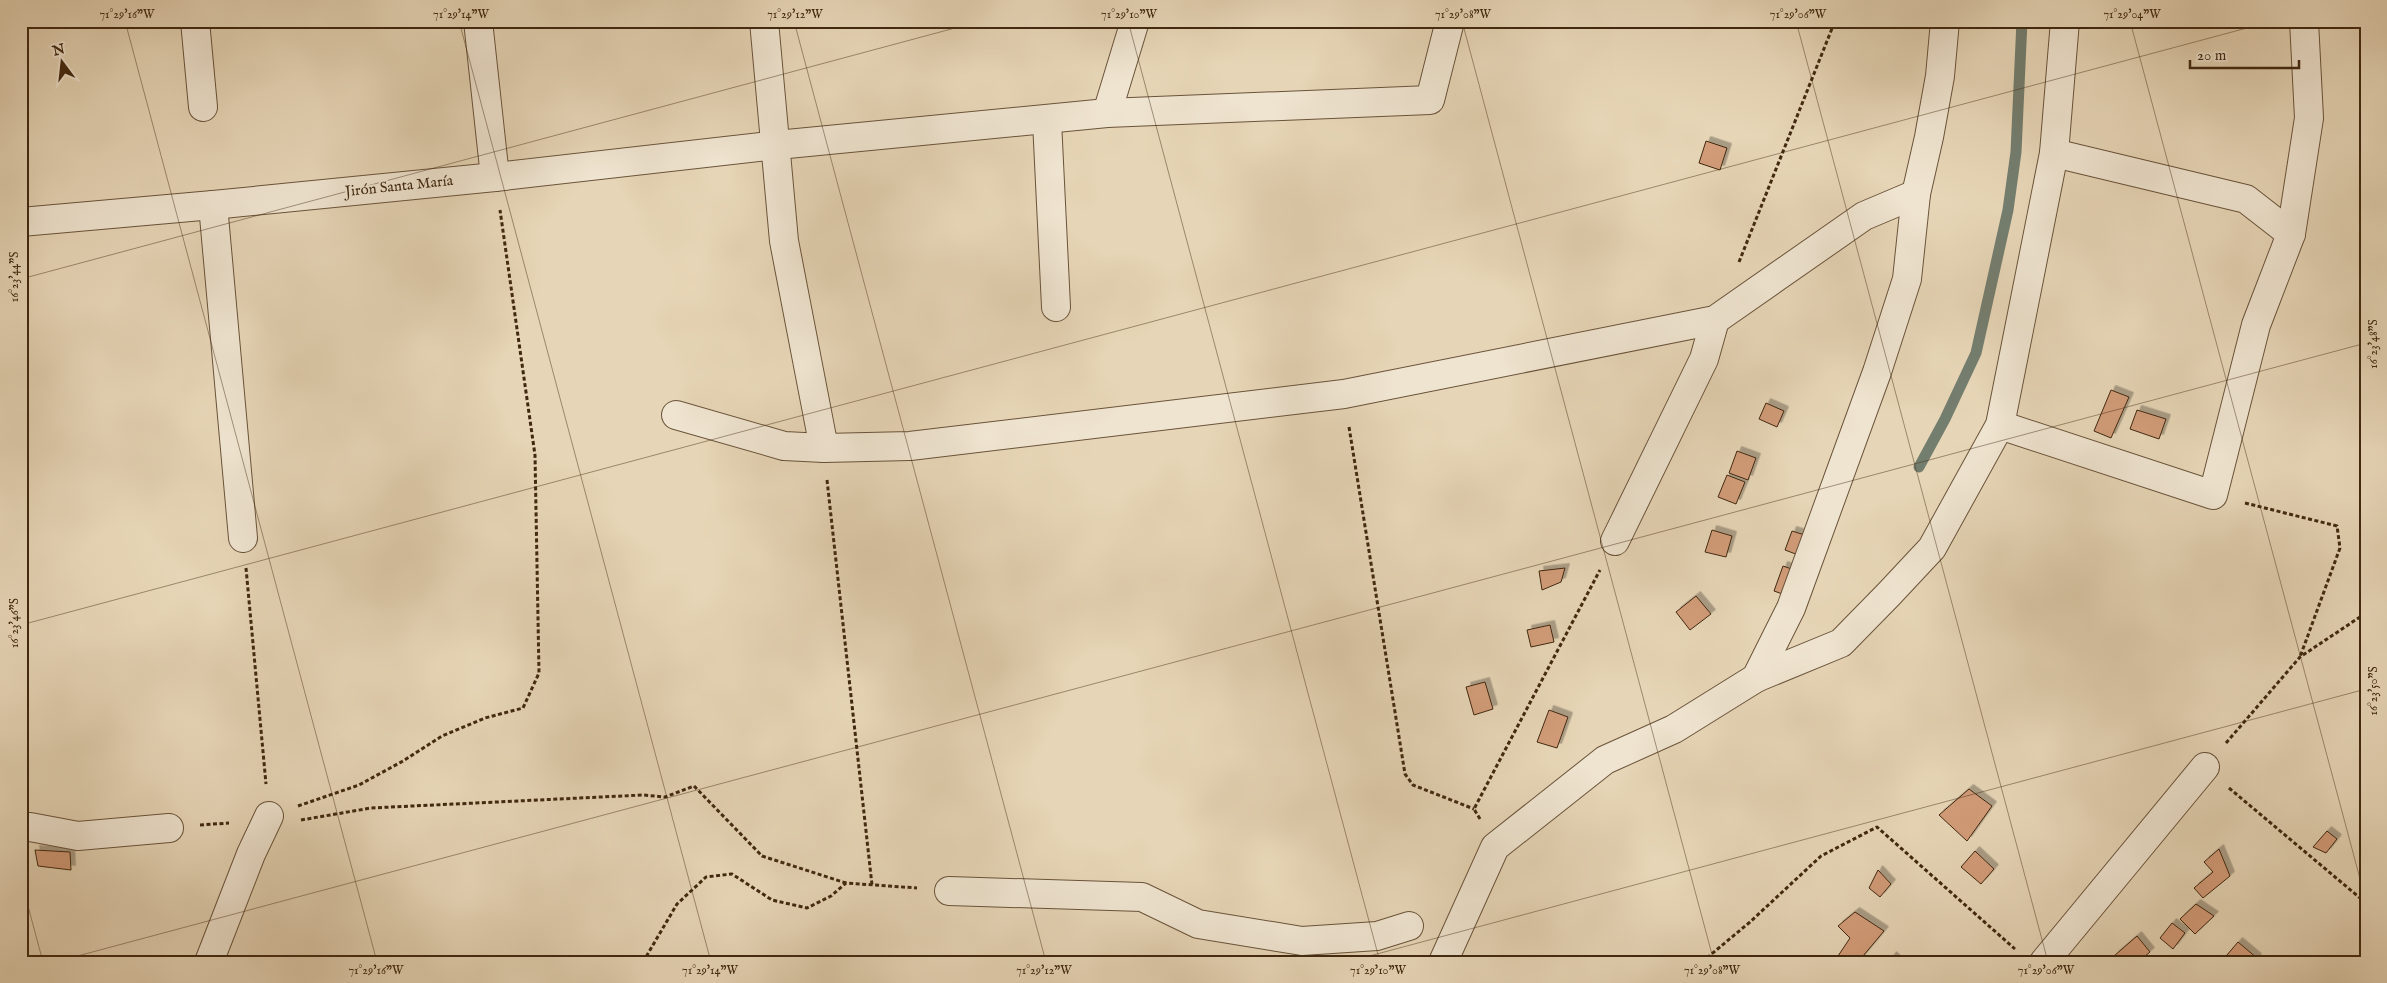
<svg xmlns="http://www.w3.org/2000/svg" width="2387" height="983" font-family="'IM FELL English',serif">
<defs>
<filter id="shadow"><feDropShadow dx="4.5" dy="-4.5" stdDeviation="0" flood-color="#0004"/></filter>
</defs>
<rect width="100%" height="100%" fill="#e6d5b6"/>
<filter id="stains"><feTurbulence type="fractalNoise" baseFrequency=".004" numOctaves="4"/><feColorMatrix values="0 0 0 0 .2 0 0 0 0 .09 0 0 0 0 .02 0 0 0 .5 -.17"/></filter>
<radialGradient id="worn" r=".72"><stop offset=".6" stop-color="#630" stop-opacity="0"/><stop offset="1" stop-color="#630" stop-opacity=".3"/></radialGradient>
<g fill="none" stroke-linecap="round" stroke-linejoin="round">
<!-- stream -->
<path stroke="#747e6f" stroke-width="11" d="M1919,467L1945,419L1976,353L2008,210L2016,152L2022,21"/>
</g>
<!-- building -->
<g fill="#d29c79" stroke="#402810" filter="url(#shadow)">
<path d="M1706,141L1727,148L1720,170L1699,163Z"/>
<path d="M2111,390L2129,397L2111,438L2094,431Z"/>
<path d="M1766,403L1784,411L1777,427L1759,419Z"/>
<path d="M2137,410L2166,419L2159,439L2130,429Z"/>
<path d="M1737,451L1756,458L1748,480L1729,473Z"/>
<path d="M1727,475L1745,482L1736,504L1718,497Z"/>
<path d="M1712,530L1732,536L1726,557L1705,552Z"/>
<path d="M1792,531L1808,536L1801,556L1785,550Z"/>
<path d="M1783,566L1800,572L1791,597L1774,591Z"/>
<path d="M1565,568L1561,582L1542,590L1539,571Z"/>
<path d="M1696,596L1711,614L1690,630L1676,612Z"/>
<path d="M1550,625L1554,642L1531,647L1527,630Z"/>
<path d="M1485,682L1493,709L1474,715L1466,687Z"/>
<path d="M1549,710L1568,717L1557,748L1537,742Z"/>
<path d="M1969,789L1992,806L1967,841L1939,815Z"/>
<path d="M2327,831L2337,839L2326,853L2313,847Z"/>
<path d="M2219,849L2230,876L2203,898L2194,888L2213,872L2204,862Z"/>
<path d="M35,850L70,852L71,870L38,866Z"/>
<path d="M1975,851L1994,869L1981,884L1961,867Z"/>
<path d="M1878,870L1891,884L1880,897L1869,888Z"/>
<path d="M2196,904L2214,916L2195,934L2180,919Z"/>
<path d="M1855,912L1884,931L1858,962H1834L1850,938L1838,926Z"/>
<path d="M2172,923L2185,933L2173,949L2160,938Z"/>
<path d="M2137,936L2150,952L2138,962H2119L2114,956Z"/>
<path d="M2238,942L2257,958L2254,962H2221Z"/>
<path d="M1892,956L1898,962H1888Z"/>
</g>
<g fill="none" stroke-linecap="round" stroke-linejoin="round">
<!-- minor casing -->
<g stroke="#6a533a" stroke-width="30">
<g id="minor">
<path d="M195,21L203,107"/>
<path d="M478,21L495,177"/>
<path d="M764,21L784,241L824,448"/>
<path d="M1107,113L1135,21"/>
<path d="M1047,121L1056,307"/>
<path d="M2054,153L2246,199L2291,234"/>
<path d="M213,205L243,538"/>
<path d="M21,222L213,205L495,177L777,145L1107,113L1430,100L1450,21"/>
<path d="M676,415L784,446L824,448L910,446L1344,394L1715,320L1864,216L1916,194"/>
<path d="M2000,425L2213,495L2256,325L2291,234L2309,118L2304,21"/>
<path d="M1615,541L1704,359L1715,320"/>
<path d="M1756,678L1841,643L1889,594L1932,548L2000,425L2054,153L2065,21"/>
<path d="M21,828L30,827L78,836L169,828"/>
<path d="M949,891L1142,897L1198,924L1302,941L1377,936L1409,926"/>
<path d="M209,962L251,854L269,816"/>
<path d="M1443,962L1495,847L1605,760L1674,729L1756,678L1791,608L1877,372L1907,279L1916,194L1929,137L1940,76L1945,21"/>
<path d="M2044,962L2205,767"/>
</g>
</g>
<!-- path -->
<g stroke="#402810" stroke-width="3" stroke-dasharray="4 2.5" stroke-linecap="butt">
<path d="M1739,262L1835,21"/>
<path d="M1349,427L1405,774L1413,785L1474,809"/>
<path d="M827,480L872,885"/>
<path d="M2245,503L2337,526L2340,548L2300,657"/>
<path d="M246,568L266,784"/>
<path d="M2226,743L2300,657L2366,613"/>
<path d="M2229,788L2366,903"/>
<path d="M298,806L359,785L403,761L442,736L485,718L523,708L539,673L535,455L500,210"/>
<path d="M1480,819L1474,809L1600,570"/>
<path d="M301,820L371,808L643,795L665,797L694,786L762,856L846,883"/>
<path d="M200,825L229,823"/>
<path d="M1708,956L1715,962"/>
<path d="M643,962L677,904L706,877L732,874L772,900L807,908L831,896L846,883L917,888"/>
<path d="M1702,962L1750,922L1821,856L1877,827L2015,949"/>
</g>
<!-- minor -->
<use href="#minor" stroke="#efe4d0" stroke-width="28"/>
</g>
<!-- ticks -->
<path fill="none" stroke="#402810" stroke-width="1" stroke-opacity="0.45" d="M125,21L377,962M459,21L711,962M794,21L1046,962M1128,21L1380,962M1462,21L1714,962M1796,21L2048,962M2130,21L2366,901M21,279L981,21M21,625L2273,21M21,880L43,962M55,962L2366,343M1347,962L2366,689"/>
<g text-anchor="middle" dominant-baseline="central" stroke-width="4" stroke-linejoin="round" paint-order="stroke">
<!-- street labels -->
<g font-size="15" fill="#402810" stroke="#efe4d0">
<text transform="translate(399 186) rotate(-6)">Jirón Santa María</text>
</g>
</g>
<!-- margin -->
<rect width="2387" height="983" fill="none" stroke="#e6d5b6" stroke-width="55"/>
<!-- north arrow -->
<g transform="translate(62 62) rotate(345)" stroke="#efe4d0" stroke-width="4" paint-order="stroke">
<path d="M0-4L9 19L0 12L-9 19Z" fill="#402810"/>
<text y="-8" font-size="14" font-weight="bold" text-anchor="middle" fill="#402810">N</text>
</g>
<!-- scale -->
<path d="M2190 60v8h109v-8" fill="none" stroke="#402810" stroke-width="2.5"/>
<text x="2197" y="60" font-size="15" fill="#402810" stroke="#efe4d0" stroke-width="4" paint-order="stroke">20 m</text>
<rect x="28" y="28" width="2332" height="928" fill="none" stroke="#402810" stroke-width="2"/>
<g font-size="12" text-anchor="middle" fill="#402810">
<text x="127" y="18">71°29'16"W</text>
<text x="461" y="18">71°29'14"W</text>
<text x="795" y="18">71°29'12"W</text>
<text x="1129" y="18">71°29'10"W</text>
<text x="1463" y="18">71°29'08"W</text>
<text x="1798" y="18">71°29'06"W</text>
<text x="2132" y="18">71°29'04"W</text>
<text transform="translate(14 277) rotate(-90)" y="4">16°23'44"S</text>
<text transform="translate(2373 344) rotate(-90)" y="4">16°23'48"S</text>
<text transform="translate(14 623) rotate(-90)" y="4">16°23'46"S</text>
<text transform="translate(2373 691) rotate(-90)" y="4">16°23'50"S</text>
<text x="376" y="974">71°29'16"W</text>
<text x="710" y="974">71°29'14"W</text>
<text x="1044" y="974">71°29'12"W</text>
<text x="1378" y="974">71°29'10"W</text>
<text x="1712" y="974">71°29'08"W</text>
<text x="2046" y="974">71°29'06"W</text>
</g>
<rect width="100%" height="100%" filter="url(#stains)"/>
<rect width="100%" height="100%" fill="url(#worn)"/>
</svg>
